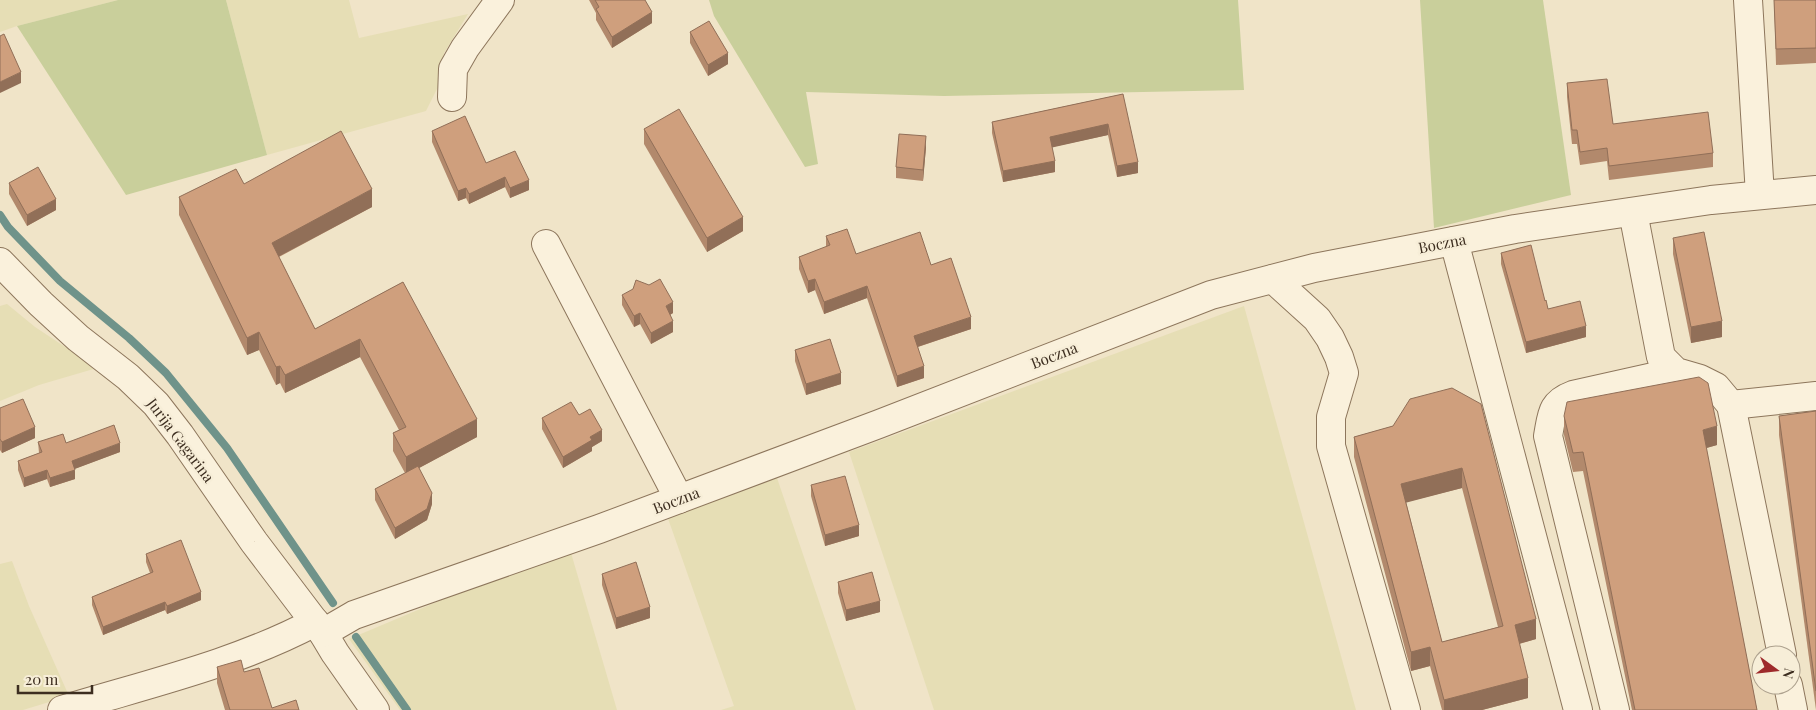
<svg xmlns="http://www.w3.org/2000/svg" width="1816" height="710" font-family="'Playfair Display',serif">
<rect width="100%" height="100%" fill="#f0e4c8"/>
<!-- farmland -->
<g fill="#e6deb5">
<path d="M0,0H118L17,26L0,32Z"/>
<path d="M226,0H349L359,38L468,14L444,53L439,85L426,111L267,155Z"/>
<path d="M7,304L35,327L97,368L39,385L0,401V306Z"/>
<path d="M1244,306L1356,710H934L849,452Z"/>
<path d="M776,475L856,710H721L734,706L665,510Z"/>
<path d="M569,546L617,710H400L349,639Z"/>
<path d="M12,561L29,606L69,696L23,710H0V564Z"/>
</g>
<!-- green -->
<g fill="#c9cf9b">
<path d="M118,0H226L267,155L126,195L17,26Z"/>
<path d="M709,0H1238L1244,90L944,96L806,92L818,164L805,167L714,16Z"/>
<path d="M1420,0H1543L1571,195L1434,228Z"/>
</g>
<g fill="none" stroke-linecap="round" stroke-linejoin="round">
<!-- stream -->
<g stroke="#6f938a" stroke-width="8">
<path d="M0,215L8,227L60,281L129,338L166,373L227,448L333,603"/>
<path d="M356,637L407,710"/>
</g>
<!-- minor casing -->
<g stroke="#8d765c" stroke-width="30">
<g id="minor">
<path d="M1748,0L1760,195"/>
<path d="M452,97L453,69L465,48L500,0"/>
<path d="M1633,212L1661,357L1676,372L1700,379L1716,387L1731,405L1782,655"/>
<path d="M1454,241L1578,710"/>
<path d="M546,244L679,499"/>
<path d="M0,262L41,304L78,338L128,377L156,404L180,435L254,542L323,633L335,653L375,710"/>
<path d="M1273,279L1317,319L1330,338L1339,357L1344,373L1331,417V446L1406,710"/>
<path d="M1731,405L1816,396"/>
<path d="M323,633L354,615L599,529L879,424L1211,295L1314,268L1515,229L1711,200L1816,190"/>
<path d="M1788,685L1793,710"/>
<path d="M62,710C147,684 236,664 315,622"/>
<path d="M1615,710L1548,436C1552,415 1551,403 1573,395L1676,372"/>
</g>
</g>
<!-- minor -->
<use href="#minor" stroke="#faf1dc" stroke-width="28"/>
</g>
<!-- wall -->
<g fill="#b2896c" fill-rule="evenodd">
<path d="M589,0H645L652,23L612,48L596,20V13Z"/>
<path d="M1774,0H1816V63L1776,65Z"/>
<path d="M690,32L728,64L708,76L690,43Z"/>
<path d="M1567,83L1613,124L1713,153V167L1609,180L1607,161L1580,165L1577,144H1572L1567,97Z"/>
<path d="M1123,94L1138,173L1117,177L1108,135L1052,147L1055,172L1003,182L992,133V122Z"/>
<path d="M644,129L743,231L707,252L644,144Z"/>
<path d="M432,131L529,190L510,198L505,187L469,204L466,198L458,201L432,142Z"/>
<path d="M926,147L923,181L896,178V167Z"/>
<path d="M9,183L56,210L27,226L9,194Z"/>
<path d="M244,184L372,207L279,257L315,329L403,282L477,437L419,468L432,504L427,520L395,539L375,500V489L405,473L393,451V433L399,430L360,357L285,393L280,383L276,385L259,350L247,355L179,215V197Z"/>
<path d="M826,236L856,254L931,265L971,329L918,347L924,378L897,387L867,298L824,314L815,290L808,293L799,269V257L826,247Z"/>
<path d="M1673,238L1722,337L1691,343L1673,254Z"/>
<path d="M1501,253L1545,301L1548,309L1586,337L1526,353L1501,264Z"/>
<path d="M622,295L673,313L670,315L673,332L651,344L640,324L634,327L622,305Z"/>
<path d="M795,350L841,384L806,395L795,361Z"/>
<path d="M1452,388L1536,639L1519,644L1528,698L1482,710H1442L1430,666L1411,671L1354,457V437L1393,426ZM1462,488L1498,627L1442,642L1406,502Z"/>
<path d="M0,408L35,438L2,453L0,450Z"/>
<path d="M1816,411V710L1779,435V416Z"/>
<path d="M579,415L602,441L592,447V451L563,468L542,429V418Z"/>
<path d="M1564,416L1717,445L1706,448L1757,710H1632L1583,471L1573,472L1564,435Z"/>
<path d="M38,442L66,443L120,452L74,469L75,479L50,487L47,479L24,487L18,470V461L39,453Z"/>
<path d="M811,485L859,536L825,546L811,496Z"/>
<path d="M146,554L201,600L167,614L165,610L103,635L92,605V597L150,573L146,562Z"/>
<path d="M602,574L650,618L616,629L602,585Z"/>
<path d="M838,582L880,612L846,621L838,593Z"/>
<path d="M217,667L244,672L272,708L299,710H225L217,683Z"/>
</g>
<!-- shaded-wall -->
<g fill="#916f58">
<path d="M652,12V23L612,48V37Z"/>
<path d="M728,53V64L708,76V65Z"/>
<path d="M21,72V83L0,93V82Z"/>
<path d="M1108,124V135L1050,148V137Z"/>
<path d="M926,136V147L923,181V170Z"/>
<path d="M1055,161V172L1003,182V171Z"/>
<path d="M1138,162V173L1117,177V166Z"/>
<path d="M505,177V187L469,204V194Z"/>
<path d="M529,180V190L510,198V188Z"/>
<path d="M466,188V198L458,201V191Z"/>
<path d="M372,189V207L272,260V243Z"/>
<path d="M56,199V210L27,226V215Z"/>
<path d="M743,217V231L707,252V238Z"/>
<path d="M815,279V290L808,293V281Z"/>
<path d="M867,286V298L824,314V302Z"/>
<path d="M673,302V313L666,317V306Z"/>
<path d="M640,313V324L634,327V316Z"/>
<path d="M971,317V329L914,348V336Z"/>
<path d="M673,321V332L651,344V333Z"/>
<path d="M1722,321V337L1691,343V327Z"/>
<path d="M1586,326V337L1526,353V342Z"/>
<path d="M259,332V350L247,355V338Z"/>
<path d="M360,339V357L285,393V375Z"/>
<path d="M280,366V383L276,385V367Z"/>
<path d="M924,366V378L897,387V376Z"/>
<path d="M841,373V384L806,395V384Z"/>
<path d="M477,419V437L406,475V457Z"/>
<path d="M1717,426V445L1703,449V430Z"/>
<path d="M35,427V438L2,453V442Z"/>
<path d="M602,430V441L592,447V451L563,468V457L590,437Z"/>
<path d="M120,443V452L72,470V461Z"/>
<path d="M1462,468V488L1401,504V484Z"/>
<path d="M47,470V479L24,487V478Z"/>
<path d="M75,470V479L50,487V478Z"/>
<path d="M432,493V504L427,520L395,539V528Z"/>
<path d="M859,525V536L825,546V535Z"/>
<path d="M201,592V600L167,614V606Z"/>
<path d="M880,601V612L846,621V610Z"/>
<path d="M165,602V610L103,635V627Z"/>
<path d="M650,607V618L616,629V618Z"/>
<path d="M1536,619V639L1515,645V625Z"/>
<path d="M1430,647V666L1411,671V652Z"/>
<path d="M1528,678V698L1482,710H1444V700Z"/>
</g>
<!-- building -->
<g fill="#cf9f7d" stroke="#916f58" fill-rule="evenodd">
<path d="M595,0H645L652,12L612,37L596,9L599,7Z"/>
<path d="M1774,0H1816V48L1776,49Z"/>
<path d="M709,21L728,53L708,65L690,32Z"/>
<path d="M4,34L21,72L0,82V36Z"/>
<path d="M1607,79L1613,124L1708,112L1713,153L1609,166L1607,148L1580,152L1577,130H1572L1567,83Z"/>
<path d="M1123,94L1138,162L1117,166L1108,124L1050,137L1055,161L1003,171L992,122Z"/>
<path d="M679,109L743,217L707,238L644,129Z"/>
<path d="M465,116L486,163L515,151L529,180L510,188L505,177L469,194L466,188L458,191L432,131Z"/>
<path d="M341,131L372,189L272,243L315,329L403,282L477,419L406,457L393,433L406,427L360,339L285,375L280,366L276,367L259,332L247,338L179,197L236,169L244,184Z"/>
<path d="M899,134L926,136L923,170L896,167Z"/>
<path d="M38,167L56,199L27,215L9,183Z"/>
<path d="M847,229L856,254L920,232L931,265L951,258L971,317L914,336L924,366L897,376L867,286L824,302L815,279L808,281L799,257L830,245L826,236Z"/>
<path d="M1704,232L1722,321L1691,327L1673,238Z"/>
<path d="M1531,245L1545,301L1546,300L1548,309L1580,301L1586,326L1526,342L1501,253Z"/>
<path d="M660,279L673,302L666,306L673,321L651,333L640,313L634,316L622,295L633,289L636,280L649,285Z"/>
<path d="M830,339L841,373L806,384L795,350Z"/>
<path d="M1699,377L1708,383L1717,426L1703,430L1757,710H1635L1583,452L1573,453L1564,416L1567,402Z"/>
<path d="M1452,388L1481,404L1536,619L1515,625L1528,678L1444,700L1430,647L1411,652L1354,437L1393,426L1410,399ZM1462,468L1503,626L1442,642L1401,484Z"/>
<path d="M23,399L35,427L2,442L0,439V408Z"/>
<path d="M571,402L579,415L590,409L602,430L590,437L592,440L563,457L542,418Z"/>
<path d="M1816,411V691L1779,416Z"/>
<path d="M114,425L120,443L72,461L75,470L50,478L47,470L24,478L18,461L42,452L38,442L63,434L66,443Z"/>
<path d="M418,466L432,493L427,509L395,528L375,489Z"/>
<path d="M845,476L859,525L825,535L811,485Z"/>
<path d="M181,540L201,592L167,606L165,602L103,627L92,597L153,572L146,554Z"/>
<path d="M636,562L650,607L616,618L602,574Z"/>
<path d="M872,572L880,601L846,610L838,582Z"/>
<path d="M241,660L244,672L259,668L272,708L296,700L299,710H230L217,667Z"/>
</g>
<g text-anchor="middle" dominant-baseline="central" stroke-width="5" stroke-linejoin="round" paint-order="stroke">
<!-- street labels -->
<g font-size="15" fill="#3d2e20" stroke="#f7eed8">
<text transform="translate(1442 243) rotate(-11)">Boczna</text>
<text transform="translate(1054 355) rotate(-21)">Boczna</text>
<text transform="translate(181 440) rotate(53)">Jurija Gagarina</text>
<text transform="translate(676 500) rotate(-21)">Boczna</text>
</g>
</g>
<!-- north arrow -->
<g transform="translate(1776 670) rotate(105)"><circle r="24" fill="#f7eed8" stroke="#ada18e"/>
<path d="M0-4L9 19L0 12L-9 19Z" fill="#9e2a2b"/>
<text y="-8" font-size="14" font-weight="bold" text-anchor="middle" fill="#3d2e20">N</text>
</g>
<!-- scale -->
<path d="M18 685v8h74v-8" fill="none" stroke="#3d2e20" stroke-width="2.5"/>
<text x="25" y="685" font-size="15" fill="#3d2e20" stroke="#f7eed8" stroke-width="4" paint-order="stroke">20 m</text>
</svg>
